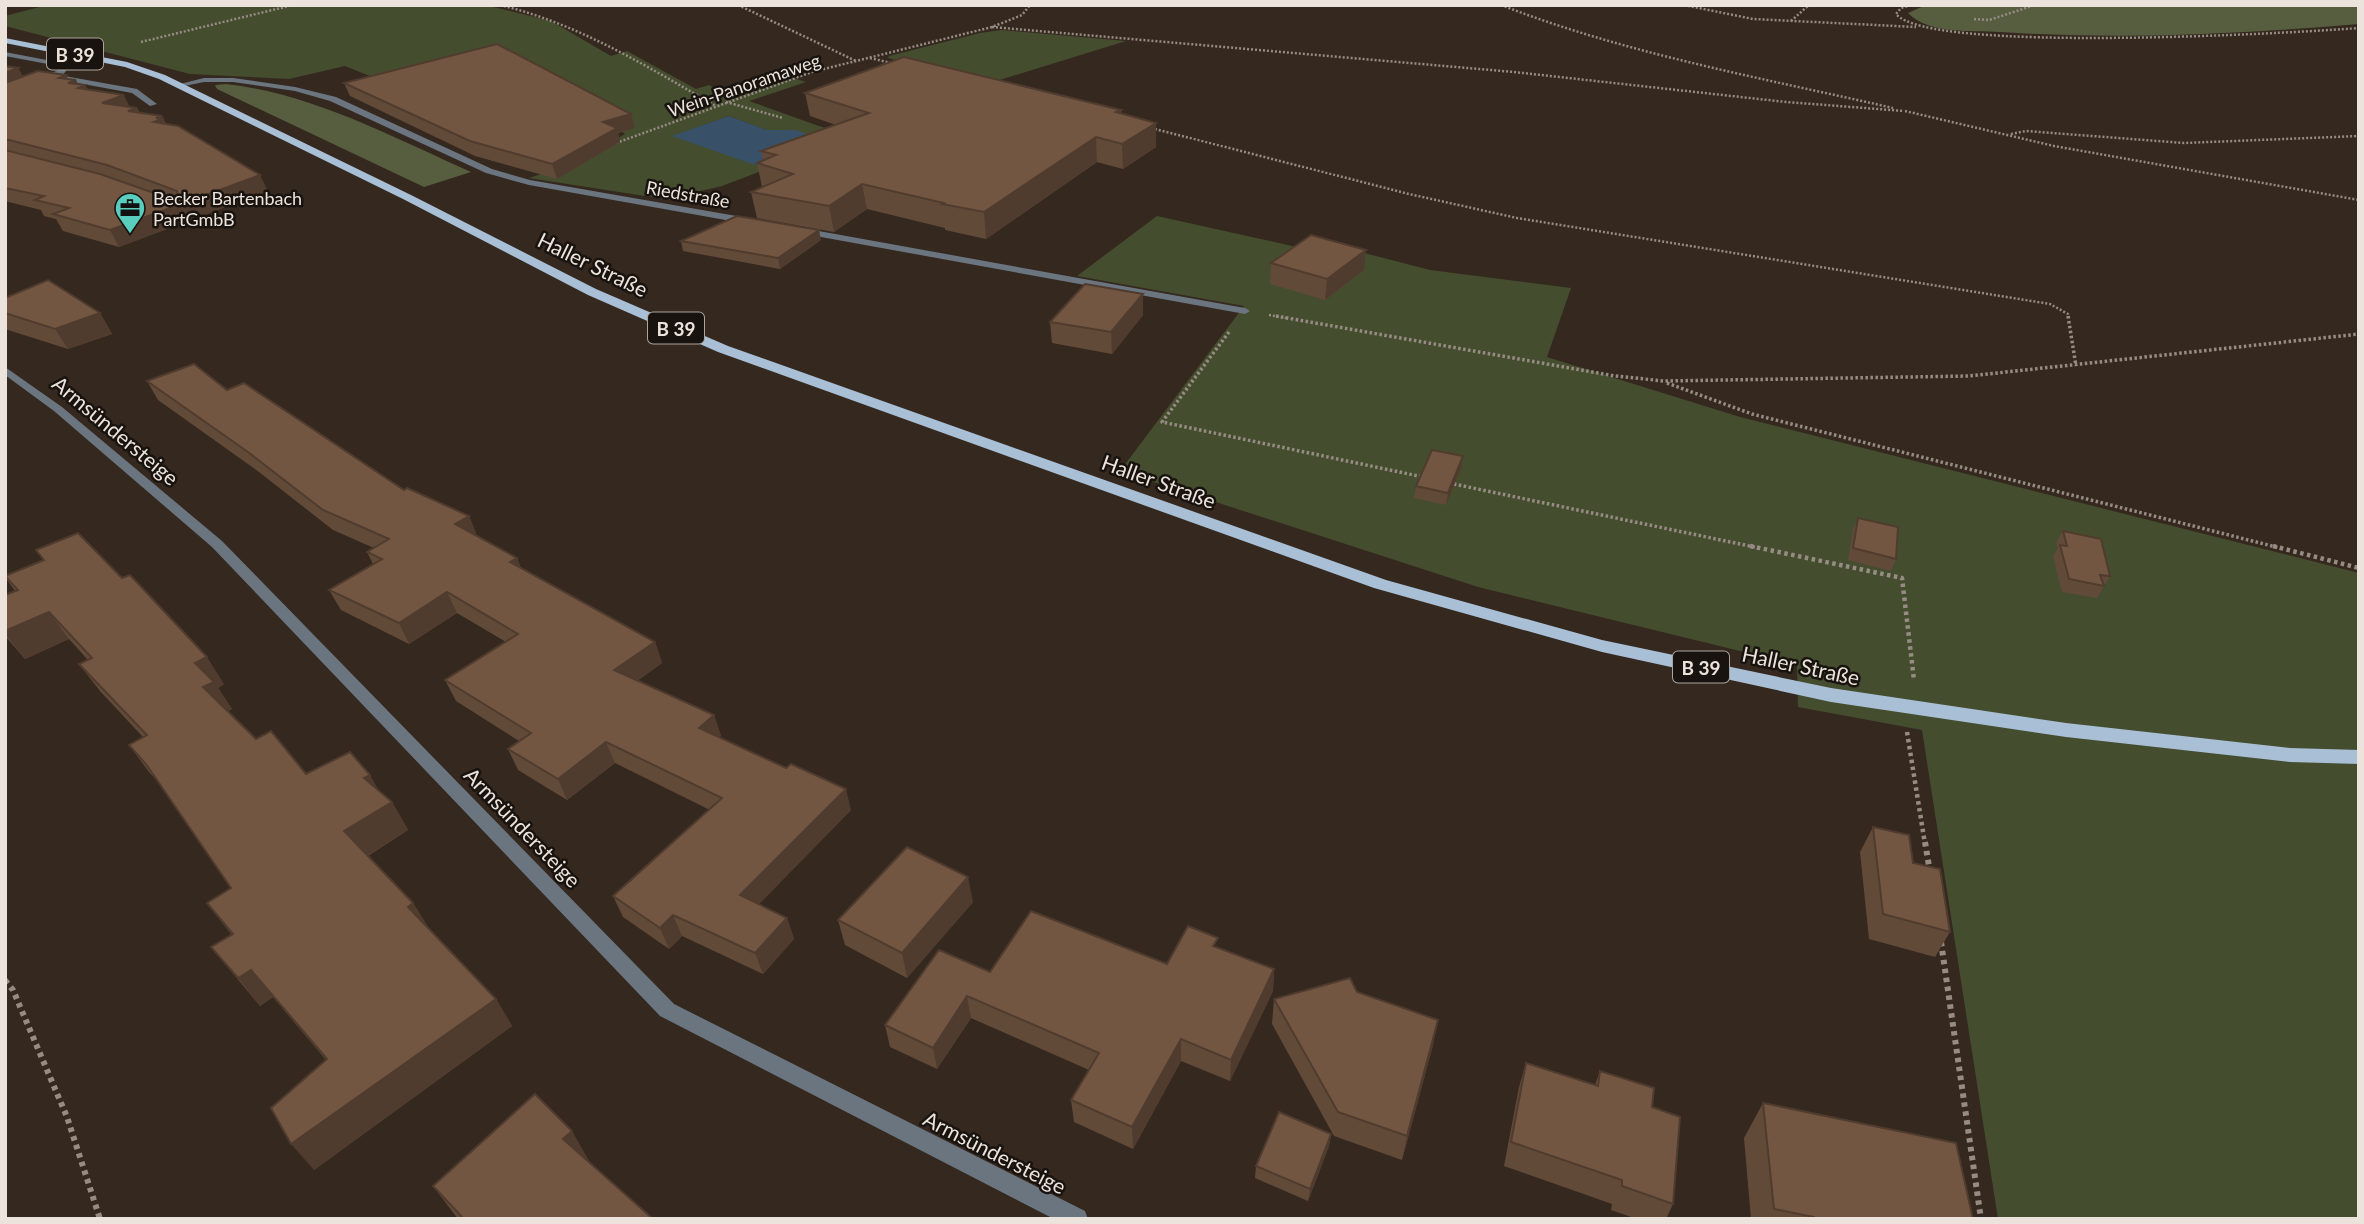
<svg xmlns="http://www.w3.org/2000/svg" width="2364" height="1224" font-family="Lato,sans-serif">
<rect width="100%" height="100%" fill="#35281f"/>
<!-- green -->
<g fill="#454d2f" fill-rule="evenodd">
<path d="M47,5H485L551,21L611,56L627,51L696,89L709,85L727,95L790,77L806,82L749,101L850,137L722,186L696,192L677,201L529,178L572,164L625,134L603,116L387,83L345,66L289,79L190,74L5,26V16ZM729,116L767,130H796L674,136Z"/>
<path d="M1001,30L1126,41L990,83L888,58L889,56L980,33Z"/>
<path d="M1157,216L1310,250L1322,242L1430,270L1571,288L1547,357L1740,417L2359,573V1219H1998L1922,730L1798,707L1797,665L1478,587L1120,471L1244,306L1077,276Z"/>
</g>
<!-- forest -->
<g fill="#565e3f">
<path d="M1926,5H2359V24C2239,34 2120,40 2000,32C1973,30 1929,35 1908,13Z"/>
<path d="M226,84C313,94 392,137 471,172L424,187L217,89L215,85Z"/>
</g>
<!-- water -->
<path fill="#395168" d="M729,116L767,130H796L824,141L755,165L672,136Z"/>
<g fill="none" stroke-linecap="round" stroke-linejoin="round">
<!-- path-far3 -->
<g stroke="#978c84" stroke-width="2.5" stroke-dasharray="2 2" stroke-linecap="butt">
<path d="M500,5C579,24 646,66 716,106"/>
<path d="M738,5L856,61"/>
<path d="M1501,5C1627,54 1762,78 1893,108"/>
<path d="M1684,5L1753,19L1916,27"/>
<path d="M1911,5L1901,8L1896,14C1928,54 2294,33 2359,28"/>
<path d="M1974,19L1989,20L2035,5"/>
<path d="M1791,21L1809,5"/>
<path d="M992,27L1514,72L1786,102L1904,111"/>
<path d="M141,42L293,5"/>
<path d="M870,58L891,63"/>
<path d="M726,102L783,118"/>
<path d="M1905,111L2054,146L2359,200"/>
<path d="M1151,128L1409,194L1517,218L2050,304L2068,314L2069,318"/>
<path d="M2011,134L2026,131L2184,143L2359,136"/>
<path d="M616,143L812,72L992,27L1022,15L1030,5"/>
<path d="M1269,315L1286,318"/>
</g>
<!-- path-far2 -->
<g stroke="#978c84" stroke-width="3.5" stroke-dasharray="2.5 2.5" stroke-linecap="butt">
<path d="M1276,316L1615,376L1664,381L1969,376L2359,334"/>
<path d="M2068,316L2076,366"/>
<path d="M1229,332L1162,422L1423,477"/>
<path d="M1667,383L1752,414L2280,548"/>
<path d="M1449,483L1759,548"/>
</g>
<!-- path-far1 -->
<g stroke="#978c84" stroke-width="4.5" stroke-dasharray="3.5 3.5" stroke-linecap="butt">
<path d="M1750,546L1902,578L1914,680"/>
<path d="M2273,546L2359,568"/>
<path d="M1907,732L1925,844"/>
</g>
<!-- path -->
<g stroke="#978c84" stroke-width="6" stroke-dasharray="4.5 4.5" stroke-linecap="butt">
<path d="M1925,842L1930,872"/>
<path d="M1941,942L1981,1219"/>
<path d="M5,980L13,990L67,1117L100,1219"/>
</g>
<!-- service -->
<path fill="#6a7580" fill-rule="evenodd" d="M53,74L137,89L157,104L150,106L132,93L50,78Z"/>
<!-- minor -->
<g fill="#6a7580" fill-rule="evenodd">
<path d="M5,52L57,62L68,68L63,75L40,83V79L60,69L53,65L5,56Z"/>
<path d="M204,78H233L295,87L336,97L492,169L530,180L748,218L752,221L748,224L529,185L486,173L330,101L295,91L233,82H204L180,87L176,85Z"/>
<path d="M802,228L1245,308L1250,311L1245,314L799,233V229Z"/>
<path d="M5,367L62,407L222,541L674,1004L1085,1211L1088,1219H1054L660,1016L212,547L54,411L5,375Z"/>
</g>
<!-- primary -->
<path fill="#a8bfd6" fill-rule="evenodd" d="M5,38L127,62L165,75L411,195L596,289L728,346L1386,580L1602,640L1831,688L2066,723L2290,748L2359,750V764L2290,762L2066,737L1831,702L1602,652L1374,588L718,352L588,295L403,199L159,79L125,67L5,43Z"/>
</g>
<!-- wall -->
<g fill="#624a39">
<path d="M5,66L18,68L23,77L68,79L78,84L85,85L88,90L130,107L137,108L140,113L162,116L166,124L268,191L119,247L63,231L56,219L44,216L41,210L5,201Z"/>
<path d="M344,83L635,128L618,133L620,142L557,179L475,156L350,96Z"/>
<path d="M805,93L1121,110V113L1156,147L1123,169L1097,162L986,239L945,230V228L867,209L834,232L757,218L751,192L762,187L757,163L763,160L761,151L836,125L810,116Z"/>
<path d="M821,240L780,269L683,251L681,241Z"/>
<path d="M1271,263L1364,270L1325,300L1270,284Z"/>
<path d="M5,298L100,313L112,334L68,349L5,329Z"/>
<path d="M1143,315L1112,354L1052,343L1050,322Z"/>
<path d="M147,381L227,390L404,490L469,516L477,536L517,558L521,569L655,642L662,663L637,681L714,715L721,736L719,737L851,810L759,904L787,918L794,939L763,974L682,936L669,949L623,917L613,896L710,810L615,763L567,800L518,770L508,749L519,741L456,701L445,680L506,642L457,613L409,644L341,610L329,590L373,564L367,552L374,548L333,530L259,472L158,400Z"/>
<path d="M1461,468L1446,505L1414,498L1416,486Z"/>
<path d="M1858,518L1896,559L1891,571L1848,560L1853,530Z"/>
<path d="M2063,531L2110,576L2097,598L2062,592L2053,557L2058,548L2056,543Z"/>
<path d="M36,550L224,684L218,688L232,709L228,711L256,739L306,774L380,792L392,802L408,830L368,856L413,903L428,927L496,999L512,1026L314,1170L326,1060L273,997L260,1006L211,947L231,934L207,903L231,888L161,785L149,772L129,745L143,737L100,691L79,664L88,660L69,639L25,659L5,636V595L15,591L5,577L43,560Z"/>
<path d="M1873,827L1950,932L1935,957L1869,939L1860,852Z"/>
<path d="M973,902L907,978L845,945L838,920Z"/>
<path d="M1217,947L1274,969L1273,991L1230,1081L1181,1061L1133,1149L1074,1122L1071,1100L1089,1070L971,1018L937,1069L890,1047L885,1025L990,972L1167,964Z"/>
<path d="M1357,992L1433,1045L1402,1160L1334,1136L1272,1024L1274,999Z"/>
<path d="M1526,1063L1595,1085L1600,1071L1652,1107L1673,1204L1666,1219H1637L1611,1210L1612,1204L1504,1166L1519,1087Z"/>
<path d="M1763,1103L1973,1219H1751L1744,1138Z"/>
<path d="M1331,1134L1329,1146L1308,1201L1255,1178L1256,1166Z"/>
<path d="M592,1165L653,1219H458L433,1186Z"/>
</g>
<!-- shaded-wall -->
<g fill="#503c2e">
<path d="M18,68L26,82L5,91V73Z"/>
<path d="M66,75L70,82L76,80L80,87L85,85L93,100L59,78Z"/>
<path d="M124,95L131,110L137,108L145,123L102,103Z"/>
<path d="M631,114L635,128L618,133L620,142L557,179L552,164L603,122Z"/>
<path d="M162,116L170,131L154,122L156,118Z"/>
<path d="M1156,123V147L1123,169L1122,144Z"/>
<path d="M1096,137L1097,162L986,239L984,212Z"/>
<path d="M260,175L268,191L119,247L110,230Z"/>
<path d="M862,184L867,209L834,232L829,206Z"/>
<path d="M819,230L821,240L780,269L778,258Z"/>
<path d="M1366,250L1364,270L1325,300L1327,279Z"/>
<path d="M1143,294V315L1112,354L1111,332Z"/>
<path d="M100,313L112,334L68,349L55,329Z"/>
<path d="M1463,456L1461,468L1446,505L1448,493Z"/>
<path d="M469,516L477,536L455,524Z"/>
<path d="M517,558L525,578L510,562Z"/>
<path d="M447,592L457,613L409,644L399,623Z"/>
<path d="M49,612L69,639L25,659L5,634V631Z"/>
<path d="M655,642L662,663L622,691L614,670Z"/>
<path d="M207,657L224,684L218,688L232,709L221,715L203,687L195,663Z"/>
<path d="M714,715L721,736L706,749L699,728Z"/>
<path d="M606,742L615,763L567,800L558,779Z"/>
<path d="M370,775L386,803L364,778Z"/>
<path d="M846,789L851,810L747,916L740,895Z"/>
<path d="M392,802L408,830L362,859L344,831Z"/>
<path d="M968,877L973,902L907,978L902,953Z"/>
<path d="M413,903L430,931L408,907Z"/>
<path d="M673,915L682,936L669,949L660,928Z"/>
<path d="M787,918L794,939L763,974L755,953Z"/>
<path d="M1274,969L1273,991L1230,1081L1231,1060Z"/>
<path d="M251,970L273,997L260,1006L238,978Z"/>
<path d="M967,996L971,1018L937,1069L933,1048Z"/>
<path d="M496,999L512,1026L314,1170L291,1144Z"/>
<path d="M1438,1020L1433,1045L1402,1160L1407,1136Z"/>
<path d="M1181,1039V1061L1133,1149L1132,1127Z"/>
<path d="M572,1131L592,1166L563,1139Z"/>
<path d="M1331,1134L1329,1146L1308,1201L1310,1189Z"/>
</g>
<!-- building -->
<g fill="#725642" stroke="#503c2e" stroke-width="2">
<path d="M497,44L631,114L603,122L617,128L552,164L470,141L344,83Z"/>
<path d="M904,57L1121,110L1116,112L1156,123L1122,144L1096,137L984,212L942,204L944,203L862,184L829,206L751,192L793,174L757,163L776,155L761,151L869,113L805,93Z"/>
<path d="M5,66L18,68L5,73Z"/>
<path d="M38,71L66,75L59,78L76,80L68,83L85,85L78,88L124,95L102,103L137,108L128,111L162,116L156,118L162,119L154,122L178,126L260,175L110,230L53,214L69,208L35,200L44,196L5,188V150L100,174L168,198L178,195L177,191L107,165L5,139V83Z"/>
<path d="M737,216L819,230L778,258L681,241Z"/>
<path d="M1311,235L1366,250L1327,279L1271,263Z"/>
<path d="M48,280L100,313L55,329L5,313V298Z"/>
<path d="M1085,284L1143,294L1111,332L1050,322Z"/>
<path d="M194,364L227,390L244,383L404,490L407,488L469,516L455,524L517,558L510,562L655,642L614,670L714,715L699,728L786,768L791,764L846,789L740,895L787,918L755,953L673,915L660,928L613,896L722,798L606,742L558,779L508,749L531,733L445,680L518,634L447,592L399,623L329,590L382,559L367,552L389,539L323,510L248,452L147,381Z"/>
<path d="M1432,450L1463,456L1448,493L1416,486Z"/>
<path d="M1858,518L1898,527L1896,559L1853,548Z"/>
<path d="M2063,531L2101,539L2110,576L2100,575L2104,586L2069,579L2060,545L2067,546Z"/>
<path d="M78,533L122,578L130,575L207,657L195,663L214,682L203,687L256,739L271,731L306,774L350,752L370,775L364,778L392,802L344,831L413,903L408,907L496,999L291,1144L271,1108L327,1059L251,970L238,978L211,947L233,934L207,903L231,888L146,764L129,745L147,735L79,664L92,658L49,612L5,631V595L18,590L5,576L44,560L36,550Z"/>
<path d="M1873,827L1909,835L1913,863L1940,869L1950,932L1883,914Z"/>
<path d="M907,847L968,877L902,953L838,920Z"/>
<path d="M1031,911L1167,964L1188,926L1218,938L1213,946L1274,969L1231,1060L1181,1039L1132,1127L1071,1100L1099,1053L967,996L933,1048L885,1025L939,950L990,972Z"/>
<path d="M1350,978L1357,992L1438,1020L1407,1136L1338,1112L1274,999Z"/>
<path d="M1526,1063L1598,1086L1600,1071L1654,1088L1652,1107L1680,1117L1673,1204L1622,1186V1180L1511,1142Z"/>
<path d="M535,1094L572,1131L563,1139L653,1219H464L433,1186Z"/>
<path d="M1763,1103L1956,1143L1973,1219H1814V1217L1774,1209Z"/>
<path d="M1279,1112L1331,1134L1310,1189L1256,1166Z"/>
</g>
<!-- icons -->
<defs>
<g id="office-pin" transform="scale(1.575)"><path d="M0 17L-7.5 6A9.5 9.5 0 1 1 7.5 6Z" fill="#59cebf" stroke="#18130e"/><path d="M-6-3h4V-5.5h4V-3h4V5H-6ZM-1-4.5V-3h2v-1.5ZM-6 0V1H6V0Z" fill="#111"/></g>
</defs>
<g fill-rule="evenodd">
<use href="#office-pin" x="130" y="208"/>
</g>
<g text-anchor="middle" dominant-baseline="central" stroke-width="5" stroke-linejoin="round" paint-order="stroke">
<!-- far-street labels -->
<g font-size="18" fill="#ebe3dc" stroke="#18130e">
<text transform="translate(744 85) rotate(-19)">Wein-Panoramaweg</text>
<text transform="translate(688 194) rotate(10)">Riedstraße</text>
</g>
<!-- far-poi labels -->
<g font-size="18" fill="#ebe3dc" stroke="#18130e" text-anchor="start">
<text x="153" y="198">Becker Bartenbach<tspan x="153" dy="21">PartGmbB</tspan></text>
</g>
<!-- shield labels -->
<g fill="#18130e" stroke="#aca59e" stroke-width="2">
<rect x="47" y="38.5" width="56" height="31" rx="5"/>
<rect x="648" y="312.5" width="56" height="31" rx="5"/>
<rect x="1673" y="651.5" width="56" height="31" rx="5"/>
</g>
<g font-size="19" font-weight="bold" fill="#ebe3dc">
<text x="75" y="54">B 39</text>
<text x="676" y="328">B 39</text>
<text x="1701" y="667">B 39</text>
</g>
<!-- street labels -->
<g font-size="21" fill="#ebe3dc" stroke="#18130e">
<text transform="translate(593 264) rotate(26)">Haller Straße</text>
<text transform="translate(116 430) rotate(40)">Armsündersteige</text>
<text transform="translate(1159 481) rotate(20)">Haller Straße</text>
<text transform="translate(1801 665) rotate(12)">Haller Straße</text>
<text transform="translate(523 827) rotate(46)">Armsündersteige</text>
<text transform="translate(995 1152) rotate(27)">Armsündersteige</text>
</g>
</g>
<!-- border -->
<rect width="2364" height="1224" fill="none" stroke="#ebe3dc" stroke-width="14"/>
</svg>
